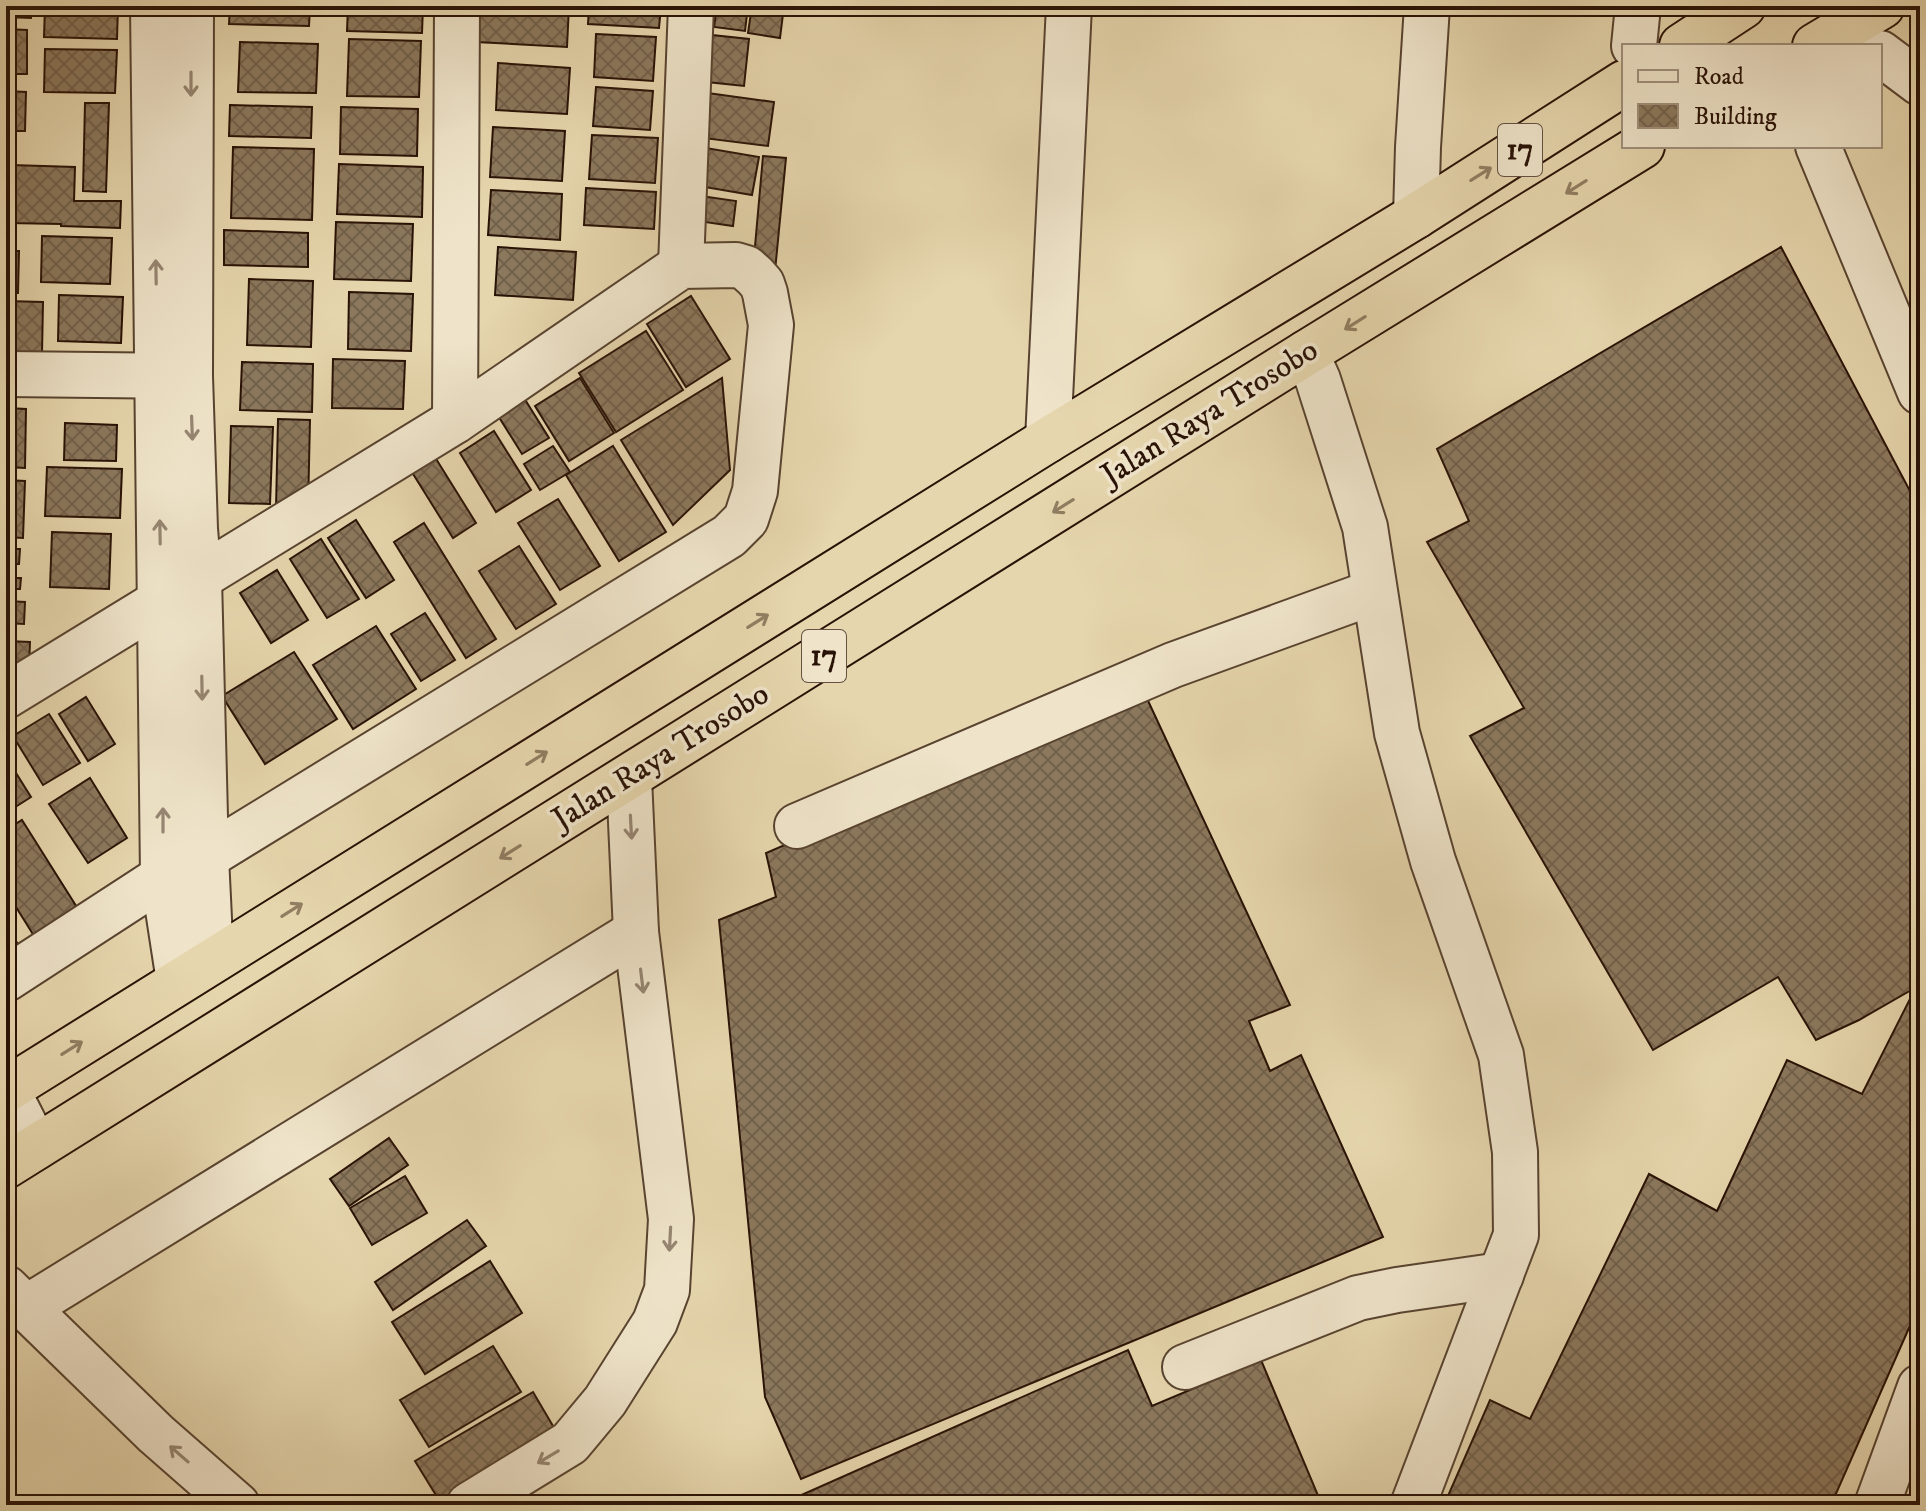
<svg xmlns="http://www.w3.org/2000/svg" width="1926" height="1511" font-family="'IM FELL DW Pica',serif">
<defs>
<pattern id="building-cross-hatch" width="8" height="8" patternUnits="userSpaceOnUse" patternTransform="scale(2)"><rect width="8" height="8" fill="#8b785d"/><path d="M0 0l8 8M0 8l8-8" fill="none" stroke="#72614b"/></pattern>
</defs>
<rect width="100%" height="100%" fill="#e6d6ad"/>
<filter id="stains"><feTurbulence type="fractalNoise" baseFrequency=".0025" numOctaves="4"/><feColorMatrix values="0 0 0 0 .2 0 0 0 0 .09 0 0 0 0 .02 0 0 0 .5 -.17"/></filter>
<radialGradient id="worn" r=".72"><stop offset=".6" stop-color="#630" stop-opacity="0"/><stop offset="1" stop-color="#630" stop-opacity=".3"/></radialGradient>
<!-- building -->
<g fill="url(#building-cross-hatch)" stroke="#291206" stroke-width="2">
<path d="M6,6H31V18L6,17Z"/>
<path d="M45,6H118L117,39L44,37Z"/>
<path d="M230,6H310L309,26L229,24Z"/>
<path d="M348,6H423L422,33L347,31Z"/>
<path d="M479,6H569L567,47L476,42Z"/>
<path d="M589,6H661L659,28L588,24Z"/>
<path d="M717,6H748L745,31L714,27Z"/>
<path d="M752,6H784L780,38L748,33Z"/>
<path d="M6,29L27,30V74H6Z"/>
<path d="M596,34L656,37L653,81L594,77Z"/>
<path d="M712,35L749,39L744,86L707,82Z"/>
<path d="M349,39L421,41L419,97L347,96Z"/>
<path d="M240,42L318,44L316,93L238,92Z"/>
<path d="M45,49L117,50L115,93L44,92Z"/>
<path d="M498,63L570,68L567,114L496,110Z"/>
<path d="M596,87L653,91L650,130L593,126Z"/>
<path d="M6,91L26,92L25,131H6Z"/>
<path d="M693,91L774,102L768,146L687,136Z"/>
<path d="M85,103H109L106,192L83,191Z"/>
<path d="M230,105L312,107L311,138L229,136Z"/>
<path d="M341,107L418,109L417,156L340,154Z"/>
<path d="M493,127L565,131L562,181L490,177Z"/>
<path d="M592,135L658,138L655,183L589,179Z"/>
<path d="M233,147L314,149L312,220L231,218Z"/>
<path d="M700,147L759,157L752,195L693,185Z"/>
<path d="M763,156L786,158L775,271L753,269Z"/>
<path d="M339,164L423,167L422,217L337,214Z"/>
<path d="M11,165L75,167L74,201H121L120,228L61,226V224L9,223Z"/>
<path d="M586,188L656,192L654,229L584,225Z"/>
<path d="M491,190L562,194L560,240L488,235Z"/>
<path d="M701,196L736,201L733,226L698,221Z"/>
<path d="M336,222L413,224L411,281L334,279Z"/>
<path d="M224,230L308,233V267L224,265Z"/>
<path d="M42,236L112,238L110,284L41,282Z"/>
<path d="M498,247L576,252L573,300L495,295Z"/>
<path d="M1781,247L1920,510V985L1859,1020L1816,1040L1778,977L1653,1050L1470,736L1524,708L1427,542L1469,521L1437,449Z"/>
<path d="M6,251H19L18,293H6Z"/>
<path d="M249,279L313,281L311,347L247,345Z"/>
<path d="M349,292L413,294L411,351L348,349Z"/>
<path d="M59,295L123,297L121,343L58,341Z"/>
<path d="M691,296L730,359L686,387L647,324Z"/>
<path d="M6,301L43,302L42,354L6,353Z"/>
<path d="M1920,305V345L1906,310Z"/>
<path d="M646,331L683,390L616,432L579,373Z"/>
<path d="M333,359L405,361L403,409L332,408Z"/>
<path d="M242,362L313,364L312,412L240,410Z"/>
<path d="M580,378L614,433L569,461L535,406Z"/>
<path d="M722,378L730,470L673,525L621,440Z"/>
<path d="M524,398L549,438L522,454L497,414Z"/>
<path d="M6,408L26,409L25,468L6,467Z"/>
<path d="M278,419L310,420L308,509L276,508Z"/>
<path d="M65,423L117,425L116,461L64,460Z"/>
<path d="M231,426L273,427L270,504L229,503Z"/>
<path d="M494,431L531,490L496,512L460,453Z"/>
<path d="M553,446L570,472L540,490L524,464Z"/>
<path d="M613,446L666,532L619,561L566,475Z"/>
<path d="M433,454L476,523L453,538L410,469Z"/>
<path d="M47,467L122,469L120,518L45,516Z"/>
<path d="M6,480L25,481L23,538L6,537Z"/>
<path d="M558,499L600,566L560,590L518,523Z"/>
<path d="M356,520L394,580L366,598L328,538Z"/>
<path d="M424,523L496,639L466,658L394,542Z"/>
<path d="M52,532L111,534L109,589L50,587Z"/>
<path d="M321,539L359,599L327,618L290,559Z"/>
<path d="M519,546L556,604L516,629L479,571Z"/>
<path d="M6,549H20L19,564H6Z"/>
<path d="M277,570L308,620L271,643L240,593Z"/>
<path d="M6,578H21L20,589H6Z"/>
<path d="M6,601L25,602L24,624L6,623Z"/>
<path d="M425,613L455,660L421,681L391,634Z"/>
<path d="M376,626L416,689L353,729L313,665Z"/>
<path d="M6,641L30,642L29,668L6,667Z"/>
<path d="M294,652L337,719L265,764L222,696Z"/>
<path d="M1143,690L1290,1005L1249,1021L1270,1071L1301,1055L1383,1237L801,1479L765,1397L719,920L776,897L766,853Z"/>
<path d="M86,697L115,744L88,761L59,714Z"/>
<path d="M49,714L80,763L43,785L13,736Z"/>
<path d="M6,757L31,797L6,813Z"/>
<path d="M90,778L127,838L88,863L49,804Z"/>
<path d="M22,820L78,909L34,936L6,891V830Z"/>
<path d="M6,925L19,946L6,954Z"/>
<path d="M1913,993H1920V1303L1831,1505H1444L1490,1400L1530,1419L1649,1174L1717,1211L1787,1060L1862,1094Z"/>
<path d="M389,1138L408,1165L349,1206L330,1179Z"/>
<path d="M405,1176L427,1213L372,1245L350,1208Z"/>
<path d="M467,1220L486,1246L393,1310L375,1282Z"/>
<path d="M490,1261L522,1313L425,1374L392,1322Z"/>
<path d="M493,1346L521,1392L429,1447L400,1400Z"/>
<path d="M1128,1350L1152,1406L1261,1360L1322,1505H779Z"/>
<path d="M533,1392L560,1438L445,1505H442L415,1461Z"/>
</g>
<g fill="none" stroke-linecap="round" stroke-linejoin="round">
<!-- minor casing -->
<g stroke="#584330" stroke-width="48">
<g id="minor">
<path d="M153,6L163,877L179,981"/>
<path d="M191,6L190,376L195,529L199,578L206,857L211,960"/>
<path d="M1634,46L1638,6"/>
<path d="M1880,53L1920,83"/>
<path d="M1818,146L1920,392"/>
<path d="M1416,216L1418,147L1427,6"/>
<path d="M681,266L691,6"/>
<path d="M1306,353L1318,380L1365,527L1397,733L1433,861L1501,1055L1515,1152L1516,1235L1413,1505"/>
<path d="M6,374L188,376"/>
<path d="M455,421L457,6"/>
<path d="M1048,440L1069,6"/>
<path d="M6,696L455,421L681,266L736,265L746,268L755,276L762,284L765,293L771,325L755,491L746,519L729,536L206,857L163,877L6,979"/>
<path d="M797,826L1173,665L1374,592"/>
<path d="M6,1088L36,1147"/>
<path d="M6,1288L156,1434L237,1505"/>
<path d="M26,1308L636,932"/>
<path d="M1185,1367L1358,1298L1397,1290L1501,1275"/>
<path d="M469,1505L570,1443L605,1401L655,1322L667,1290L671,1219L636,932L629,778"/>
<path d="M1877,1505L1920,1387"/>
</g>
</g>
<!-- highway casing -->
<g stroke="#291206" stroke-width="48">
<g id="highway">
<path d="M1682,46L1743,6"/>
<path d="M1815,46L1882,6"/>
<path d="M6,1090L1048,440L1416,216L1624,83"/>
<path d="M6,1166L1306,353L1642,146"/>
</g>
</g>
<!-- minor -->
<use href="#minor" stroke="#efe4ca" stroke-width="44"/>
<!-- highway -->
<use href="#highway" stroke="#e6d6ad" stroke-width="44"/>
</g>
<!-- one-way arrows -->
<defs><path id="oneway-shaft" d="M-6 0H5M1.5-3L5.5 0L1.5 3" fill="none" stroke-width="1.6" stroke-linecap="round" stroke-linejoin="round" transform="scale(2)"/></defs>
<g stroke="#968672">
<use href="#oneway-shaft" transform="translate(191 84) rotate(90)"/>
<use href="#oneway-shaft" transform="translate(156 272) rotate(-91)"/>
<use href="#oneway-shaft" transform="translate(192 428) rotate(88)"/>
<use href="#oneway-shaft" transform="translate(160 532) rotate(-91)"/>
<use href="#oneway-shaft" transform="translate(202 688) rotate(89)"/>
<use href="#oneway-shaft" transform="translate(163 820) rotate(-90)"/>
<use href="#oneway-shaft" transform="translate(631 827) rotate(87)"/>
<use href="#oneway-shaft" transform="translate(642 981) rotate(83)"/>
<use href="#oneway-shaft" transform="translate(670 1239) rotate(93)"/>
<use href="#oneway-shaft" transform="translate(179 1454) rotate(-139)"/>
<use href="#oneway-shaft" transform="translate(548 1457) rotate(149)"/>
</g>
<g stroke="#917e62">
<use href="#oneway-shaft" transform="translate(1481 174) rotate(-32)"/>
<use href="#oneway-shaft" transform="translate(1576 187) rotate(148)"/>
<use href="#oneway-shaft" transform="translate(1355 323) rotate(148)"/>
<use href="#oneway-shaft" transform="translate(1063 506) rotate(148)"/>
<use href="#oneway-shaft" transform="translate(758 621) rotate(-32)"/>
<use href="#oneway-shaft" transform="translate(537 758) rotate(-32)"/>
<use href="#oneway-shaft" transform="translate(510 852) rotate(148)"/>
<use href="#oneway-shaft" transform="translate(292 910) rotate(-32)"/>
<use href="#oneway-shaft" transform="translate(72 1048) rotate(-32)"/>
</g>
<g text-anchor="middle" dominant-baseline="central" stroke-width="7" stroke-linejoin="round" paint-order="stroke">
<!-- shield labels -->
<g fill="#efe4ca" stroke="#645141" stroke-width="2">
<rect x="1498" y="124" width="44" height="52" rx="6"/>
<rect x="802" y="630" width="44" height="52" rx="6"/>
</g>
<g font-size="30" font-weight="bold" fill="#291206">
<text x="1520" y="150">17</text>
<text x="824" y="656">17</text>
</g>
<!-- street labels -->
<g font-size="32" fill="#291206" stroke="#efe4ca">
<text transform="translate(1210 413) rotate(-32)">Jalan Raya Trosobo</text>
<text transform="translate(661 757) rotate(-32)">Jalan Raya Trosobo</text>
</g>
</g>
<!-- margin -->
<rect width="1926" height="1511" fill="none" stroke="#e6d6ad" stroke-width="32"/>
<rect x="8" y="8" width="1910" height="1495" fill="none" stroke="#291206" stroke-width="4"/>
<rect x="16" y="16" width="1894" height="1479" fill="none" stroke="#291206" stroke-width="2"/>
<!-- legend -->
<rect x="1622" y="44" width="260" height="104" fill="#efe4ca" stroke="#a0907c" stroke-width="2"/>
<rect x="1638" y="70" width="40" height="12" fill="#efe4ca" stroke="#a0907c" stroke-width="2"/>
<text x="1694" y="84" font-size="24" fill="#291206">Road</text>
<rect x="1638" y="104" width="40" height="24" fill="url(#building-cross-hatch)" stroke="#a0907c" stroke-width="2"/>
<text x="1694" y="124" font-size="24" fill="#291206">Building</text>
<rect width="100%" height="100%" filter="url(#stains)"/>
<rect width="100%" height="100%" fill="url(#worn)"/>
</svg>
